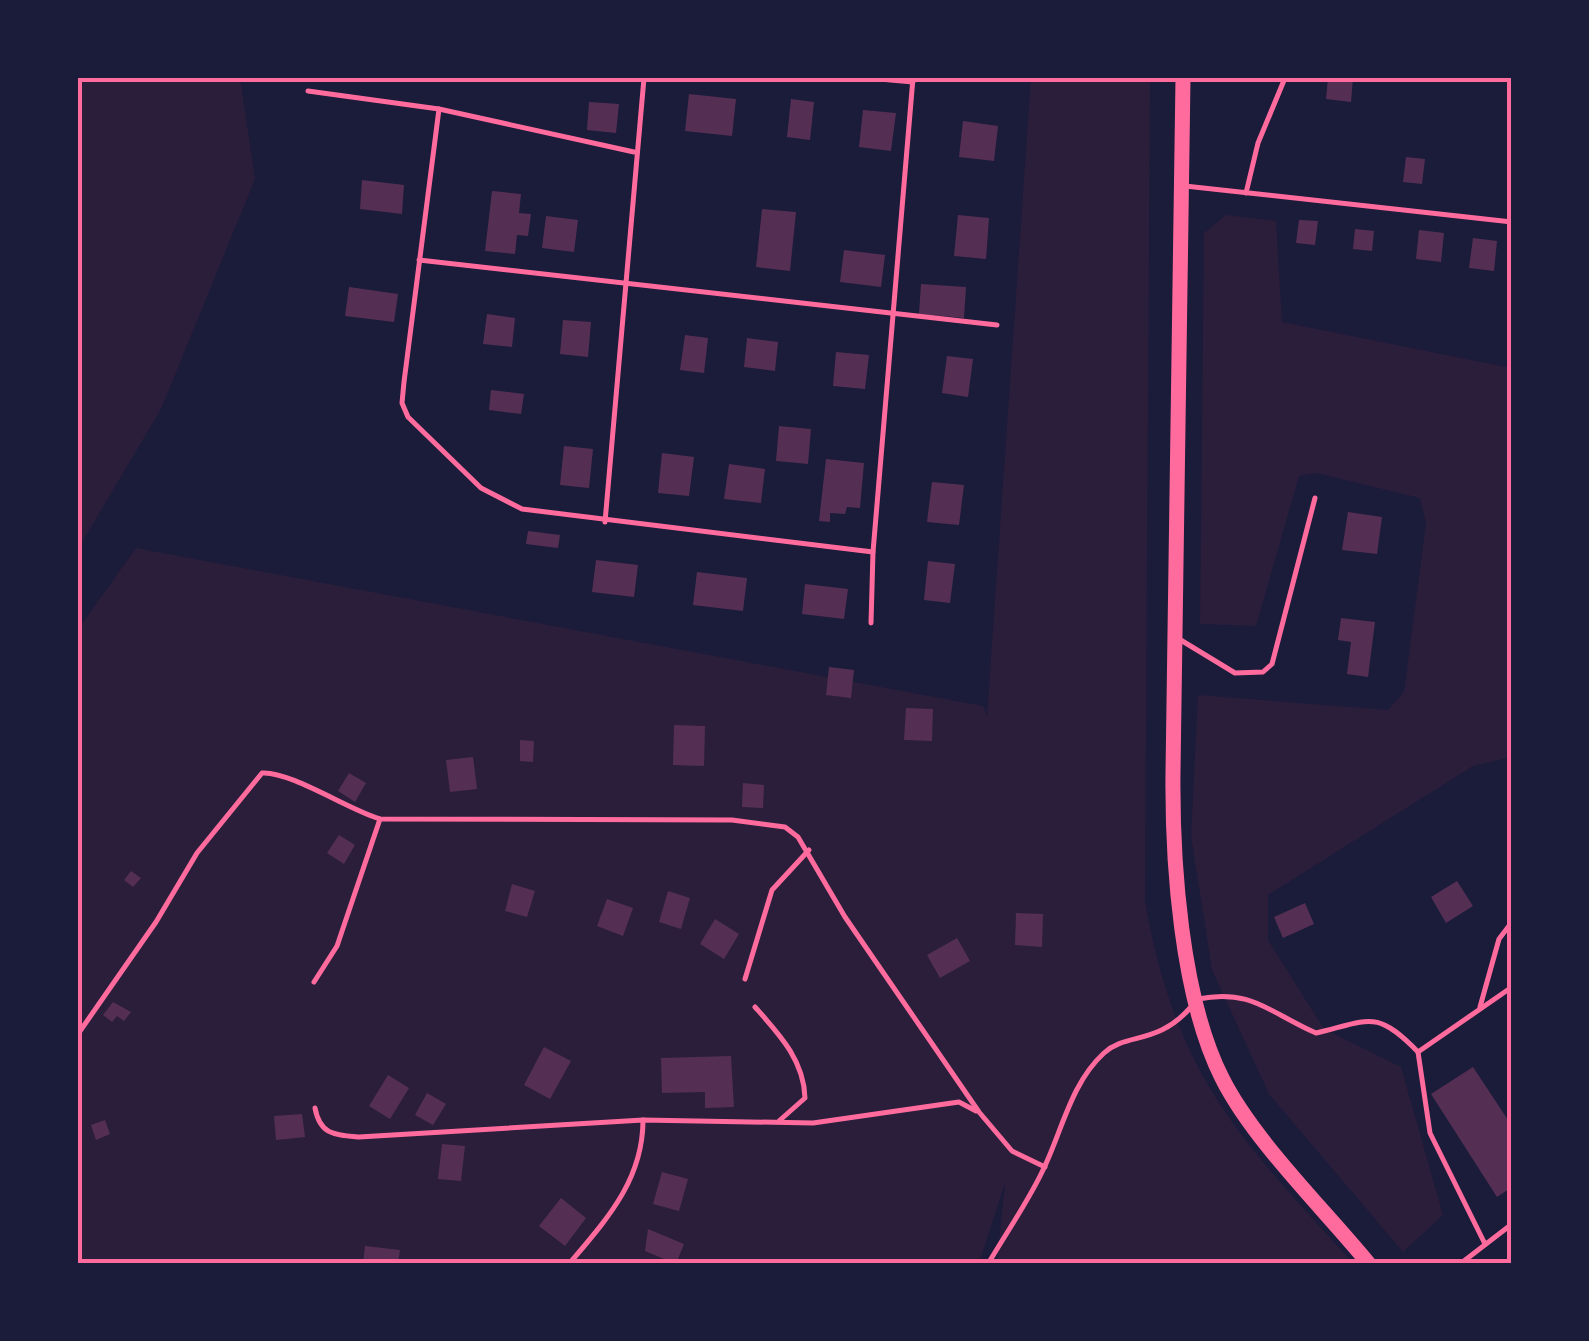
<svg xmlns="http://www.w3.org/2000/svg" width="1589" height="1341" font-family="Mulish,sans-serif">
<rect width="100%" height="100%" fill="#1b1b3a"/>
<!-- green -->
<g fill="#2a1e3b">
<path d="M78,78H240L255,179L161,409L78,549Z"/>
<path d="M1031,78H1150L1145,902C1177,1078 1238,1136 1353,1263H997L1005,1183L979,1263L78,1264V629L136,548L983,706L987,716Z"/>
<path d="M1226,215L1276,221L1282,322L1511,368V757L1473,766L1268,895V940L1324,1029L1401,1067L1443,1215L1403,1252L1269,1094L1212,970L1191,836L1198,695L1388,710L1404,692L1426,523L1420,498L1316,473L1299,476L1256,626L1200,624L1204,233Z"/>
</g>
<!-- building -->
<g fill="#542f53">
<path d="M1328,78H1353L1351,102L1326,99Z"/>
<path d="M689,94L736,99L732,136L685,131Z"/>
<path d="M791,99L814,102L810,140L787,137Z"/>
<path d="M589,102L619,104L616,133L587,130Z"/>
<path d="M863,110L896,113L891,151L859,147Z"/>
<path d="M963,121L998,126L994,161L959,157Z"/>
<path d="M1406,157L1425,159L1422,184L1403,182Z"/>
<path d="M362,180L404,185L402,214L360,209Z"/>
<path d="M492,191L521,194L519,213L531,214L528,236L517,235L515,254L485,251Z"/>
<path d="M762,209L796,212L790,271L756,267Z"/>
<path d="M958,215L989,218L986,259L954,256Z"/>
<path d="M546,216L578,220L574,252L542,248Z"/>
<path d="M1299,220L1318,221L1315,245L1296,243Z"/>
<path d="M1355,229L1374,231L1372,251L1353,249Z"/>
<path d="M1419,230L1444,233L1441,262L1416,259Z"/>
<path d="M1473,238L1497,241L1494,271L1469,268Z"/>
<path d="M844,250L885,255L881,287L840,282Z"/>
<path d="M921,284L966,287L964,318L919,314Z"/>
<path d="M349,287L398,294L394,322L345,316Z"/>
<path d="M487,314L515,318L512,347L483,344Z"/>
<path d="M563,320L591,322L588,357L560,354Z"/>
<path d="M685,335L708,338L704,373L680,370Z"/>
<path d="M747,338L778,342L775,371L744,367Z"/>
<path d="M836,352L869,355L865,389L833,386Z"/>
<path d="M947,356L973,359L968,397L942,393Z"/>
<path d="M491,390L524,394L521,414L489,410Z"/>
<path d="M779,426L811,429L808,464L776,461Z"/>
<path d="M564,446L593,449L589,488L560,485Z"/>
<path d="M662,453L694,457L689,496L658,493Z"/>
<path d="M826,459L864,463L860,508L847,507L845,514L830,513V522L819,521Z"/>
<path d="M729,464L765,469L761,503L724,499Z"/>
<path d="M932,482L964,485L959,525L927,522Z"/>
<path d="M1348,512L1382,517L1377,554L1342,550Z"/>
<path d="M528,531L560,535L558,548L526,544Z"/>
<path d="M596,560L638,565L634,597L592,592Z"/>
<path d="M928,561L955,564L950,603L924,600Z"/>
<path d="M697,572L747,578L743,611L693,605Z"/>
<path d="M805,584L848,589L844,619L802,614Z"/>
<path d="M1341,618L1375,622L1368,677L1347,674L1351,642L1338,640Z"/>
<path d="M829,667L854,670L851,698L826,695Z"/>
<path d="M906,708L933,709L932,741L904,740Z"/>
<path d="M674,725L705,726L704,766L673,765Z"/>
<path d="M520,740L534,741L533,762L520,761Z"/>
<path d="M473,757L477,789L450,792L446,760Z"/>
<path d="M349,773L366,783L355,802L338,791Z"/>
<path d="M743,783L764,785L763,808L742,807Z"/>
<path d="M339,835L355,845L344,864L327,853Z"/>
<path d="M131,871L141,878L133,887L124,880Z"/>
<path d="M1457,881L1473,906L1446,923L1431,897Z"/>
<path d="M512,884L535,891L527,917L505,911Z"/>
<path d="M668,891L690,898L681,929L659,922Z"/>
<path d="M607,899L633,908L623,936L597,926Z"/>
<path d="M1305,903L1314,924L1283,938L1274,917Z"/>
<path d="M1016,913L1043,914L1042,947L1015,945Z"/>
<path d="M715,919L739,934L724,959L700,944Z"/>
<path d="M957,938L970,961L940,978L927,955Z"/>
<path d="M113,1002L131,1012L124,1021L117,1016L112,1022L103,1015Z"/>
<path d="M544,1047L571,1061L550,1099L524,1085Z"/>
<path d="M731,1056L734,1107L705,1108V1092L662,1093L661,1058Z"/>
<path d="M1473,1067L1512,1126V1187L1497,1197L1431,1094Z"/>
<path d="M388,1075L409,1088L390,1119L369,1106Z"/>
<path d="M427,1093L446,1104L433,1125L415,1115Z"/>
<path d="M302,1114L305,1137L276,1140L274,1116Z"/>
<path d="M105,1120L110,1134L96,1140L91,1125Z"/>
<path d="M442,1144L465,1146L461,1181L438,1179Z"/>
<path d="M662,1172L688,1179L679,1211L653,1204Z"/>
<path d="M561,1198L586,1218L565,1246L539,1226Z"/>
<path d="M648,1229L684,1244L676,1264L645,1251Z"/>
<path d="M365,1246L400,1250L398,1264H363Z"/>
</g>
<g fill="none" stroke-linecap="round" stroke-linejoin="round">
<!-- service -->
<g stroke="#ff6b9d" stroke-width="5">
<path d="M868,78L913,82"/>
<path d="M308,91L439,109L634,152"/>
<path d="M439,109L404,382L402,403L408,417L481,488L522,509L873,552"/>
<path d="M1185,186L1512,222"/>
<path d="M1246,193L1258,143L1285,78"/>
<path d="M419,260L997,325"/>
<path d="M605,522L644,78"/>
<path d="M871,623L873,552L913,78"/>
<path d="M1179,639L1235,673L1263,672L1272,664L1315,498"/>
<path d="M745,979L772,890L809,850"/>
<path d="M314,982L337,946L380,819"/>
<path d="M1198,999C1251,988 1270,1013 1316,1033C1370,1020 1376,1009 1418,1052L1512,987"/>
<path d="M755,1007C779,1034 804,1060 805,1098L779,1121"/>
<path d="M1480,1007L1499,939L1512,922"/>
<path d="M78,1034L156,922L197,853L262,773C290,771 349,810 380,819L732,820L785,827L798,837L845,917L979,1112L1012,1151L1045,1167"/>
<path d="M1418,1052L1430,1133L1485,1244"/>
<path d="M315,1108C320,1135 335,1135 359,1137L643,1120L813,1123L959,1102L976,1111"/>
<path d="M569,1264C607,1219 643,1180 643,1120"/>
<path d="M988,1264C1006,1233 1028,1202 1043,1170C1062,1131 1071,1083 1104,1053C1127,1032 1157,1046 1191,1007"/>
<path d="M1460,1264L1512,1224"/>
</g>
<!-- primary -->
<path stroke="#ff6b9d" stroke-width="15" d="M1183,78L1173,772C1172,862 1181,997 1222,1078C1253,1140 1324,1209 1369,1264"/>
</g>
<!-- border -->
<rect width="1589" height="1341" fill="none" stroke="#1b1b3a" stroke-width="160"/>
<rect x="80" y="80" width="1429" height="1181" fill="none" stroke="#ff6b9d" stroke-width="4"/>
</svg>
